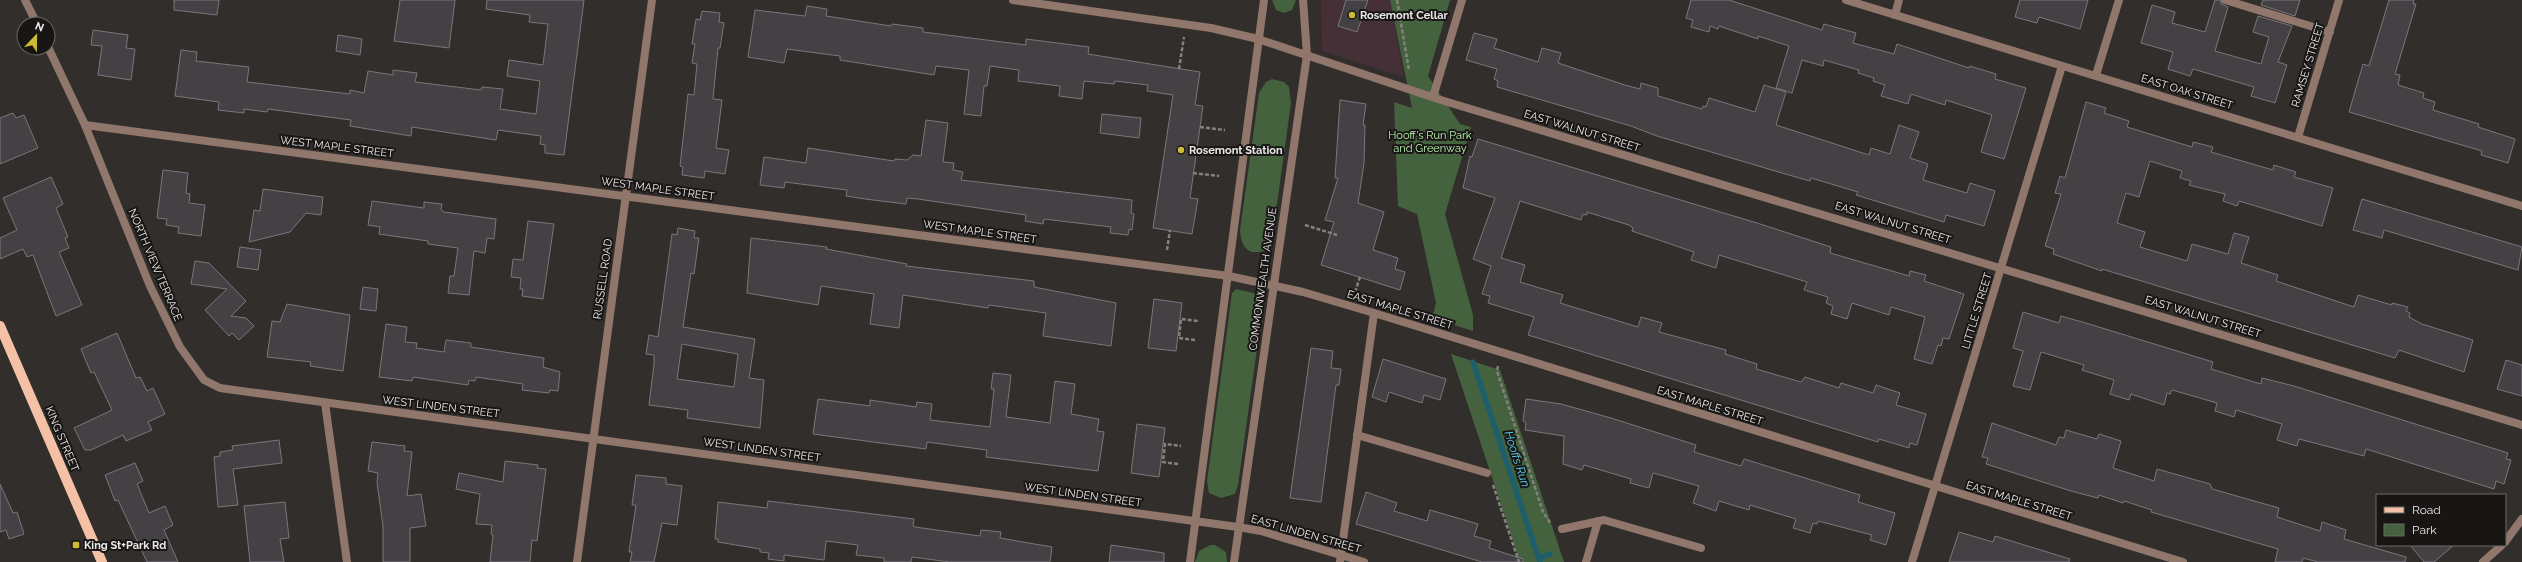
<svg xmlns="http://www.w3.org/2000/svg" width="2522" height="562" font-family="Raleway,sans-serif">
<rect width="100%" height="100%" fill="#322e2b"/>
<!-- commercial -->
<path fill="#443036" d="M1321,0H1390L1404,77L1322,51Z"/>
<!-- green -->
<g fill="#43623d">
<path d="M1272,0H1296L1292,10L1284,13L1276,10Z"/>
<path d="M1390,0H1450L1428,76L1460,124L1471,127L1445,214L1473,315V331L1432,318L1436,303L1417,214L1398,206L1394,102L1412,108Z"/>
<path d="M1272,79L1284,82L1289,87L1291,103L1272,240L1264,251C1247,256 1241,246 1240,230L1259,93L1266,82Z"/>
<path d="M1236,289L1262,295L1264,299L1238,485L1235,494L1221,498L1209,493L1207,481L1232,293Z"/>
<path d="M1451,354L1500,370L1564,562H1520Z"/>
<path d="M1210,545H1215L1226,552L1227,562H1195L1199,551Z"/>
</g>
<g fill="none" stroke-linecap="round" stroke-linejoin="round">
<!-- stream -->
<g stroke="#1f5e6c" stroke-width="5.5">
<path d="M1473,362L1540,562"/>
<path d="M1539,558L1550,554"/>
</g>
</g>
<!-- building -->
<g fill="#444145" stroke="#7a777c" fill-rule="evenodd">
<path d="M174,0H219L217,15L174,10Z"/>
<path d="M400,0H455L449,48L394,41Z"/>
<path d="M487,0H584L564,155L545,153V145L540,144L541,136L498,130L496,140L412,127L411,136L350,126L351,120L268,109L267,112L244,109V113L218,110L219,102L175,96L181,50L197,52L196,61L249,67L247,82L350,94V90L364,93L368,71L393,75V70L417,73L415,82L481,90L482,87L503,89L500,109L536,114L540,81L507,76L509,60L543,65L548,24L529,22L530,15L486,9Z"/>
<path d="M1346,0H1368L1357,32L1338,26Z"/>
<path d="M1691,0H1729L1822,30L1824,24L1856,33L1853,43L1894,54L1897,44L1969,68L1970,66L1996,74L1995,79L2026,88L2004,159L1981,152L1992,115L1946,100L1945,105L1911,94L1908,104L1881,96L1885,85L1873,81L1874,78L1858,73L1859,70L1824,60L1823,66L1802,60L1792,93L1776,88L1789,46L1758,36V39L1719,26L1718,29L1710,26L1709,32L1691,27L1693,20L1686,18Z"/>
<path d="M2020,0H2088L2080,29L2039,17L2037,23L2015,17Z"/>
<path d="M2215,0H2220L2221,4L2228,7L2215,51L2261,64L2269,37L2253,32L2258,16L2292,26L2278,62L2287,65L2275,103L2251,96L2254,87L2193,69L2190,76L2168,69L2173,52L2141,43L2152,5L2175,12L2172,23L2205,32Z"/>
<path d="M2263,0H2300L2295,16L2261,5Z"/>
<path d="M2389,0H2414L2413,4H2416L2395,74L2400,75L2398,85L2424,93L2423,98L2435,102L2433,110L2479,124L2478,127L2515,139L2508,163L2481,155L2482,151L2349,112L2363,64L2369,66Z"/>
<path d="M807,6L827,9L826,16L891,26L892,24L923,28V32L1026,45V39L1089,47L1088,54L1200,72L1195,105L1203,106L1190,198L1198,199L1192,234L1153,228L1173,95L1147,91L1148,85L1115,81L1114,84L1084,81L1082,99L1059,96L1060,86L1018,81L1019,70L990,66L987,86H984L981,116L964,114L969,70L936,66L934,75L840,60V56L787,49L784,63L748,57L755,10L805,16Z"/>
<path d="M702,11L720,13L719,22L724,23L720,48H718L713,99L722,100L716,148L729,150L725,174L705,171L704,178L682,175L683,167L680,166L688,94L694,95L697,64L692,63L695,44H692L696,19L700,20Z"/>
<path d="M93,30L128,35L126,48L135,49L131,80L98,75L102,46L91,45Z"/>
<path d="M1474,33L1497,39L1494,48L1538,62L1542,48L1561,53L1558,63L1625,85L1640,89L1641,83L1658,88V96L1702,109L1703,106L1706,107L1709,98L1755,112L1764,85L1786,92L1776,125L1869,155L1871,148L1890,154L1899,125L1919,132L1910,158L1928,164L1923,180L1967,193L1970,183L1995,191L1984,226L1946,215L1944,222L1856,195L1858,192L1811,178L1810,181L1782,173L1657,136L1631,126L1497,87L1498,81L1494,79L1497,69L1466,60Z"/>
<path d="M338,35L362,39L360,55L336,51Z"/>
<path d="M1340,100L1366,104L1363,125H1365L1364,163L1358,203L1384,212L1373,250L1398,258L1395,269L1405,272L1400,290L1321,265L1334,222L1325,220L1338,178H1335Z"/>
<path d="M2086,102L2106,108L2104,113L2129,121L2127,127L2192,147L2193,142L2213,147L2211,152L2273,170L2274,165L2296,172L2294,177L2333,188L2322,226L2239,201L2237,206L2223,201L2225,194L2189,185L2191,181L2180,178L2182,171L2150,161L2139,197L2126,193L2117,223L2145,232L2140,247L2187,261L2192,244L2228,254L2234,233L2249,237L2241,263L2278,275L2276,281L2354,307L2358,295L2392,305V303L2408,307L2406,311L2410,313L2409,317L2422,324L2473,340L2464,372L2399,350L2395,358L2102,269V271L2053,254L2054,249L2045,246L2061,194L2055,193L2060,176L2065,178Z"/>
<path d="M13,113L16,118L24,115L38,148L0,164V118Z"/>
<path d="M1102,114L1141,118L1139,138L1100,133Z"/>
<path d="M926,120L948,123L943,162L954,163L953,170L963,172L961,180L1132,200L1131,213L1134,214L1132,230L1129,229L1128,235L1110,233L1111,227L1044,219L1043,224L1025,221L1026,215L1019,214L918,199L907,198L906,204L865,199L846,196L847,190L785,182L784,188L760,185L764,157L806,163L808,148L894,161L895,159L907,160L913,155L921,156Z"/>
<path d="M1478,139L1757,223L1831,247L1830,253L1875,266L1909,276L1910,271L1926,275L1924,281L1964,294L1949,339L1943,338L1941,346L1938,345L1932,364L1914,359L1925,317L1891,307L1889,315L1852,303L1847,319L1831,314L1833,306L1826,303L1828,297L1804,290L1807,282L1719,255L1716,268L1691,260L1694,252L1632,231L1633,228L1629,225L1587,212V215L1583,214L1581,220L1520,201L1501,258L1525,265L1520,282L1563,295L1560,303L1638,327L1641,317L1662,323L1659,332L1726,350L1725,354L1757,364L1756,369L1801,382L1805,377L1839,388L1841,383L1873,393L1876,385L1900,393L1896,405L1926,414L1917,445L1910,443L1909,448L1879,439L1878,442L1528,335L1534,317L1488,303L1490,296L1482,294L1491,266L1473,259L1495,198L1463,188L1470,156L1472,157Z"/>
<path d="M163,170L188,173L186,193L190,194L189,203L205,205L201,236L178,233L179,227L166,225L167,219L157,218Z"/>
<path d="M51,177L63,204L56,208L68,237L65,238L69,248L59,252L82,305L56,316L33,255L27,257L23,249L0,259V238L17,230L3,198Z"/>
<path d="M263,189L323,197L321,215L306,213L290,232L249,242L254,210L260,211Z"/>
<path d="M2362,199L2522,247L2518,270L2384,230L2382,238L2353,230Z"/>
<path d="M372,201L424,208V202L442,204L441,210L444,212L496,219L494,239L487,238L485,253L474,251L469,295L448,293L450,276H454L458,248L428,244V241L379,234L380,227L368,225Z"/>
<path d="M528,221L554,224L543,299L522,296L523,289H520L521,278L511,277L513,259L523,260Z"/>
<path d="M678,228L695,231L694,238H699L694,274L691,273L683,327L755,339L749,378L764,380L760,428L687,418L688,410L649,405L654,364V355L646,354L649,335L658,337L672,234L677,235ZM682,344L738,354L734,387L677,379Z"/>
<path d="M751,238L827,247L826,249L907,264L906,266L1034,281V287L1116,303L1111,346L1043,336L1046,313L989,305L988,308L903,295L899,328L870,324L874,294L821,286L818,305L747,293Z"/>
<path d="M240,247L261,250L258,270L237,267Z"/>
<path d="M195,261L209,263L246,301L231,316L246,318L254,326L239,340L232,333L229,336L205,310L227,289L191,284Z"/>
<path d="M363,287L378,289L376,311L360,309Z"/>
<path d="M1154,299L1182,303L1176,351L1148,348Z"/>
<path d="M287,304L350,315L343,371L310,366L311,362L267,357L272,321L280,322Z"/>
<path d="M2023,312L2059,323L2061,316L2089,324L2213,362L2211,369L2261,384L2262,378L2294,386L2508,453L2506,459L2511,460L2504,484L2496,481L2494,489L2366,449L2364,456L2299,439L2297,446L2277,440L2282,424L2236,410L2234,417L2215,411L2217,403L2172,390L2170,394L2167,393L2164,405L2131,394L2129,400L2110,394L2114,380L2082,370L2084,365L2041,352L2030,390L2013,386L2023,351L2013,348Z"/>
<path d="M386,324L407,327L405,342L417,343L416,348L444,352L446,340L471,343V347L544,358L543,367L560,372L558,391L550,390L549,393L522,390L523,384L476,377L475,381L469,380L468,385L413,377L412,381L379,377Z"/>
<path d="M117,333L136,378L140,377L147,391L153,388L165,414L148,422L152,430L126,441L123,435L91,450H85L74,428L112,410L94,372L91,373L81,349Z"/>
<path d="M1311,348L1333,351L1331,368L1341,369L1339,385H1336L1321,502L1290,498Z"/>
<path d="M1383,359L1446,379L1440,400L1424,395L1422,403L1389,392L1386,402L1372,397Z"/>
<path d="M2506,360L2522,365V396L2497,389Z"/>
<path d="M993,373L1011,375L1006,417L1050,423L1055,381L1075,384L1071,414L1099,419L1097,431L1104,432L1098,471L986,457L987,450L927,442L926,449L813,434L818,399L870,406V400L916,407L917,402L932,404L930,420L990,427L994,389H991Z"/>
<path d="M1526,399L1561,404L1611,418L1696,445L1694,452L1741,466L1744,459L1860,495L1858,502L1895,513L1886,545L1870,540L1872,535L1818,521L1817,524L1813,523L1810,533L1793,528L1796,519L1750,505L1749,510L1719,501L1716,511L1693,503L1699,486L1653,473L1649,488L1630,483L1631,479L1584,465L1582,470L1563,464L1564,436L1525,430L1526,423L1523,421Z"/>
<path d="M1992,423L2056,445L2059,437L2064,438L2066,430L2097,439L2099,434L2121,441L2113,468L2154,481L2157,469L2210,484L2212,489L2279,508L2277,517L2320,531L2322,522L2346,530L2344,539L2406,557L2405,562H2318L2303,558L2302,562H2275L2278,549L2151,512L2152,510L2124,501L2123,503L2099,495L2098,498L2071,491L1986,464L1988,458L1982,457Z"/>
<path d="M1137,424L1165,428L1159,477L1131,473Z"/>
<path d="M279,440L282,463L233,469L238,505L218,507L214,457L220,456V452L233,450L232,446Z"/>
<path d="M372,442L405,446L404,451L412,452L407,496L421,494L426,526L410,528V562H383V526L377,483L378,473L368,471Z"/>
<path d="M505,461L538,465L537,468L546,469L537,541L532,540L530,562H490L493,535L491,534L492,525L476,524L480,494L456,489L459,473L503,482Z"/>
<path d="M135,463L143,481L137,484L149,513L165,506L173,525L164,530L178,562H147L118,500L115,501L105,475Z"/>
<path d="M636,475L666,478V484L682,486L677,525L662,523L654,562H630L632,552H629L636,505H632Z"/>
<path d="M0,484L13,513L17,512L24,534L9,539L6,530L0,532Z"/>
<path d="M1366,492L1397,503L1394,511L1427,521L1430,510L1478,524L1474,536L1491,541L1489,548L1523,559V562H1482L1356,524Z"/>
<path d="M768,501L914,519L913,526L915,527L980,536L981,530L1001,532L1000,538L1052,547L1050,562H950L912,557L911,562H884V558L856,555L858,545L826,541L824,560L784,555V561L768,559L769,553L760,552V549L718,542V539H715L718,502L767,508Z"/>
<path d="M285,502L289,538L280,539L284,562H250L244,506Z"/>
<path d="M1959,532L1993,542L1995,536L2070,559L2069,562H1949Z"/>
<path d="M1111,545L1164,553V562H1109Z"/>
<path d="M2410,545H2454L2434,562H2424Z"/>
</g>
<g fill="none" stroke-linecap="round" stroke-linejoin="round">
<!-- path -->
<g stroke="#84817e" stroke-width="2.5" stroke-dasharray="4 2" stroke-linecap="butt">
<path d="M1397,0L1409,70"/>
<path d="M1179,69L1184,37"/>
<path d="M1200,127L1225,130"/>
<path d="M1193,173L1219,176"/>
<path d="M1305,225L1337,235"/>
<path d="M1167,250L1170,230"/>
<path d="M1355,292L1360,277"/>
<path d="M1195,340L1179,338L1181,319L1198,321"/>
<path d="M1498,366L1497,371L1543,512L1551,524"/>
<path d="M1178,464L1163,462L1165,444L1181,446"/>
<path d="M1493,485L1519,562"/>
</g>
<!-- service -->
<g stroke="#91776b" stroke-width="8">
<path d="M2225,0L2330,32"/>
<path d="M1357,435L1487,473"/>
<path d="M1562,529L1604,520L1701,548"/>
<path d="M1340,562L1374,313"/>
<path d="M1586,562L1598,521"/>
</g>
<!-- minor -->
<g stroke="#91776b" stroke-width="8">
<path d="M25,0L37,24"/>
<path d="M1013,0L1211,28L1258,39L1444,101L2522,425"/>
<path d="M1846,0L2522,206"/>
<path d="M1895,15L1899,0"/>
<path d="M48,47L85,125L150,286L180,347L204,380L220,388L1238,527L1261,531L1364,562"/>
<path d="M2096,75L2119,0"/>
<path d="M1433,97L1462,0"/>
<path d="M85,125L1229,276L1303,292L1374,313L2183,562"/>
<path d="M2298,137L2339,0"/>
<path d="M325,403L347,562"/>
<path d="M2505,542L2522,519"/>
<path d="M1912,562L2062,66"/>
<path d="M2483,562L2502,545"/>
</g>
<!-- tertiary -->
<g stroke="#91776b" stroke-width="8">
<path d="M577,562L652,0"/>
<path d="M1190,562L1264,0"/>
<path d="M1234,562L1307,55L1303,0"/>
</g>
<!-- primary -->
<path stroke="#f4c0a6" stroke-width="10" d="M0,326L102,562"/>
</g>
<!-- markers -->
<g fill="#ceb837" stroke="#181615" stroke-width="1.5">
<circle cx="1352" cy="15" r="4"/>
<circle cx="1181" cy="150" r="4"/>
<rect x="72" y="541" width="8" height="8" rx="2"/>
</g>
<g text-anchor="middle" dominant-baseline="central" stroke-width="4" stroke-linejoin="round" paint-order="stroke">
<!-- poi labels -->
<g font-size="11" font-weight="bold" fill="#ebe9e7" stroke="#181615" text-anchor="start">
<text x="1360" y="15">Rosemont Cellar</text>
<text x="1189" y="150">Rosemont Station</text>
<text x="84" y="545">King St+Park Rd</text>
</g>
<!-- street labels -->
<g font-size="11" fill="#ebe9e7" stroke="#181615">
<text transform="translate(2308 65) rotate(-73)">RAMSEY STREET</text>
<text transform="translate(2187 92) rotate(17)">EAST OAK STREET</text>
<text transform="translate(1582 131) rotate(17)">EAST WALNUT STREET</text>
<text transform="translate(337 147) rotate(7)">WEST MAPLE STREET</text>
<text transform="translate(658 189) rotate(8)">WEST MAPLE STREET</text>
<text transform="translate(1893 223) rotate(17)">EAST WALNUT STREET</text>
<text transform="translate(980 232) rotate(8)">WEST MAPLE STREET</text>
<text transform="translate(155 265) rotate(67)">NORTH VIEW TERRACE</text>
<text transform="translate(603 279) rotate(-82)">RUSSELL ROAD</text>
<text transform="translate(1263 279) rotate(-82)">COMMONWEALTH AVENUE</text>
<text transform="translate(1400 310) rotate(17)">EAST MAPLE STREET</text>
<text transform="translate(1977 311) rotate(-73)">LITTLE STREET</text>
<text transform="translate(2203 317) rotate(17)">EAST WALNUT STREET</text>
<text transform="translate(1710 406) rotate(17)">EAST MAPLE STREET</text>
<text transform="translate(441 407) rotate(7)">WEST LINDEN STREET</text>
<text transform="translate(62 439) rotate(67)">KING STREET</text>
<text transform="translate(762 450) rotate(8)">WEST LINDEN STREET</text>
<text transform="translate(1083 495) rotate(8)">WEST LINDEN STREET</text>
<text transform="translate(2019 501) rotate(17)">EAST MAPLE STREET</text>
<text transform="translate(1306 534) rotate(16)">EAST LINDEN STREET</text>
</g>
<!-- park labels -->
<g font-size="11" fill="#b9f5ae" stroke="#181615">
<text x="1430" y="135">Hooff's Run Park<tspan x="1430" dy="13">and Greenway</tspan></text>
</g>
<!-- water labels -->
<g font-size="12" font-style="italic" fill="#5cd3ef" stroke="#181615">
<text transform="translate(1517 459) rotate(72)">Hooffs Run</text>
</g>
</g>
<!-- legend -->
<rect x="2376" y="494" width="130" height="52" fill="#181615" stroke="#6c6a69"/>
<rect x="2384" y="507" width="20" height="6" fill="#f4c0a6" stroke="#6c6a69"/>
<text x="2412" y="514" font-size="12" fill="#ebe9e7">Road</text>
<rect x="2384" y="524" width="20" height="12" fill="#43623d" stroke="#6c6a69"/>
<text x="2412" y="534" font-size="12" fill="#ebe9e7">Park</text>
<!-- north arrow -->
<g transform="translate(36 36) rotate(22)"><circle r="19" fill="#181615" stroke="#6c6a69"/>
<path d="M0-3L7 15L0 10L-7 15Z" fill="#ceb837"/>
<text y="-6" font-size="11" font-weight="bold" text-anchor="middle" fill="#ebe9e7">N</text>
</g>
</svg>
